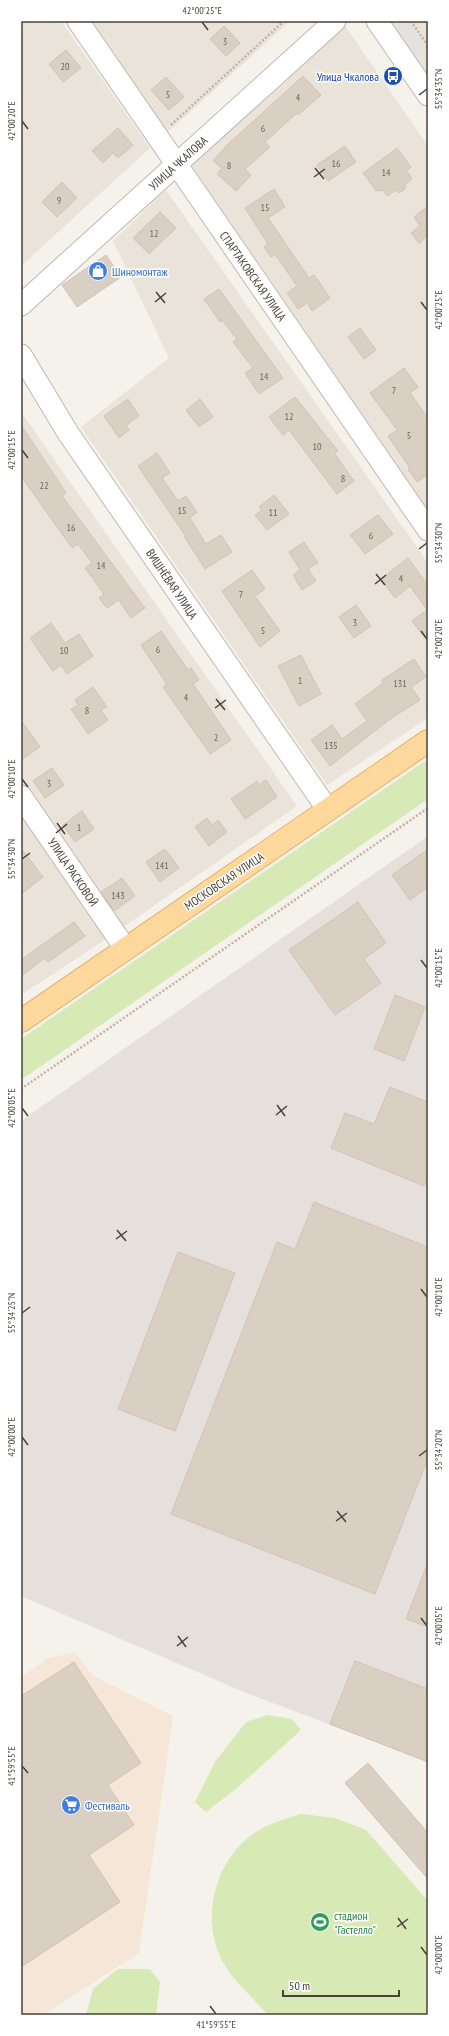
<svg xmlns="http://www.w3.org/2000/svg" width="449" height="2036" font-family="'PT Sans Narrow',sans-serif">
<rect width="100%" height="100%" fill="#f5f1eb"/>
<!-- residential -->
<g fill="#e9e3d9">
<path d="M21,21H61L150,148L21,266Z"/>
<path d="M89,21H290L168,132Z"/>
<path d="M389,21H428V77Z"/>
<path d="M343,23L428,146V510L192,166Z"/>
<path d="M166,190L428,563V718L327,785L81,427L169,358L113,241Z"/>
<path d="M21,412L297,806L122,928L21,781Z"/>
<path d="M21,811L106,939L21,995Z"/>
</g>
<!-- commercial -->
<path fill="#f6e6d7" d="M75,1652L92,1675L173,1716L139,1953L43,2015H21V1677L49,1658Z"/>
<!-- industrial -->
<path fill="#e5e0dc" d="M428,836V1762L244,1692L21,1596V1121Z"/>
<!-- green -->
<g fill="#d7e9b5">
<path d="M428,759V799L21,1080V1039Z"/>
<path d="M268,1715L292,1719L301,1730L237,1788L206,1812L195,1802L215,1762L246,1722Z"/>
<path d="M301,1814L335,1818L366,1830L428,1901V2015H268C256,2001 232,1979 224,1964C199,1922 214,1859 256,1832C270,1823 285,1819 301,1814Z"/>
<path d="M118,1969H150L160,1982L156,2015H86L93,1989Z"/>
</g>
<!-- parking -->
<path fill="#e4e2df" d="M406,21H408L427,48L416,56L396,28Z"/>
<!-- building -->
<g fill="#dacfc3" stroke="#d2c3b4">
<path d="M224,26L240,43L226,56L210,39Z"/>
<path d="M66,50L81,68L63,82L49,64Z"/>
<path d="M303,76L321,95L298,115L297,113L265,142L270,147L245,169L251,175L236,191L217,174L222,168L213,161L226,146Z"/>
<path d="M166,77L184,97L169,110L151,90Z"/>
<path d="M118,128L133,145L118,158L113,153L103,163L92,151Z"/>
<path d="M345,146L356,162L328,181L317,165Z"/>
<path d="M397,148L411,167L407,171L412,179L405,184V189L399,193L396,190L387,196L383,190L376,191L363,173Z"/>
<path d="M62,182L77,198L57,217L42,202Z"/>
<path d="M274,189L285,207L268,218L309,278L314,275L330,298L312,311L307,303L298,309L287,293L297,286L275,254L271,257L264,247L268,244L245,208Z"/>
<path d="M428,206V236L419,243L411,233L420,226L414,217Z"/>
<path d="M160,212L176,228L149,254L133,238Z"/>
<path d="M106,255L121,277L77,307L62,285Z"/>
<path d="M219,289L283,378L259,394L245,373L253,368L233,342L237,339L222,320L220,322L204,299Z"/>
<path d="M360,328L376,350L364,359L348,337Z"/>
<path d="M404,368L418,387L410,393L428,418V475L417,482L408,469L410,468L388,436L397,430L370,393Z"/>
<path d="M295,397L338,451L334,453L354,481L337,494L289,430L283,435L269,417Z"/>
<path d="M128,399L139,416L126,425L129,430L119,438L104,416Z"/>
<path d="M200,399L213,417L199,427L186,410Z"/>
<path d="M21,425L66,493L62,496L145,608L131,618L119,600L107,608L99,598L104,594L85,568L92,563L78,544L72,548L21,476Z"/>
<path d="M157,453L170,473L162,478L178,501L186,496L197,512L190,518L206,544L221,535L232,552L205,569L184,536L185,535L138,466Z"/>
<path d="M274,495L289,514L267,530L255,515L262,510L259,507Z"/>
<path d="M378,515L393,534L365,554L350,535Z"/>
<path d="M304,542L318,563L308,569L316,581L302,590L293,575L300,570L289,552Z"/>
<path d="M408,558L428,585V642L412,621L427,610L410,586L395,598L381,579Z"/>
<path d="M252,570L265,589L255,596L280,631L260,647L222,591Z"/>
<path d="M356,605L371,626L354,638L339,617Z"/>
<path d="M51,623L65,643L79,634L93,656L67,674L61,665L53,671L30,638Z"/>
<path d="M161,631L188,670L191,668L199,680L193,684L231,740L210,754L163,687L167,684L141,645Z"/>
<path d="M301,655L321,694L299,706L278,666Z"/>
<path d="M414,659L426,677L411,687L420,700L390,719L330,766L311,740L332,725L342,739L367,721L355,704L383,683L382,680Z"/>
<path d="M93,687L107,707L101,710L108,720L88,734L71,709L78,705L75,700Z"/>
<path d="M21,720L40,747L21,760Z"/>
<path d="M52,768L64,785L45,798L33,781Z"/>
<path d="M266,780L277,797L245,819L231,799L257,781L259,785Z"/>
<path d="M82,811L94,829L75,842L63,825Z"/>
<path d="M207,818L212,825L218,820L227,832L209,846L195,827Z"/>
<path d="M21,848L43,877L21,894Z"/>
<path d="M165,849L179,868L160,882L146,862Z"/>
<path d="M428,849V887L410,900L392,875Z"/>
<path d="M122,878L135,896L114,911L101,892Z"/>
<path d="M358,902L386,943L364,959L381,983L335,1015L289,950Z"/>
<path d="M74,922L85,936L48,962L45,958L21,976V960Z"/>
<path d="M395,995L425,1007L404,1061L374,1049Z"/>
<path d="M390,1087L428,1102V1176L424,1186L331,1148L345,1113L374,1124Z"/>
<path d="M314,1202L428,1247V1458L375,1594L171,1514L277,1242L295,1249Z"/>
<path d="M178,1252L235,1273L175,1431L118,1409Z"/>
<path d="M427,1565L428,1566V1627L406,1619Z"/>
<path d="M355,1661L428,1689V1762L330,1724Z"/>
<path d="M74,1662L141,1763L108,1785L134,1825L89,1855L120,1902L21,1967V1696Z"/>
<path d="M368,1763L428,1833V1879L345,1783Z"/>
</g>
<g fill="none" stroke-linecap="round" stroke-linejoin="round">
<!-- minor casing -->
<g stroke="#c1b8ad" stroke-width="23">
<g id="minor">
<path d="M78,21L428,530"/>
<path d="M377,21L428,95"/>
<path d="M21,305L335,21"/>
<path d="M21,355L68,433L328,810"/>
<path d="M21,796L125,948"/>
</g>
</g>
<!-- major casing -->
<g stroke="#e4b36b" stroke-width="24">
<path id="major" d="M21,1021L428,741"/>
</g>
<!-- path -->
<g stroke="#c3b29f" stroke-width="2.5" stroke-dasharray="2 2" stroke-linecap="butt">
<path d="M411,21L428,46"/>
<path d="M171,125L284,21"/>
<path d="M21,1089L428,808"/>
</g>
<!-- minor -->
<use href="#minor" stroke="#fff" stroke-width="21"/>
<!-- major -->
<use href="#major" stroke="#fdd89c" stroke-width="22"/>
</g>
<!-- ticks -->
<path fill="none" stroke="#4a4139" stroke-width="1.5" d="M202,22L208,30M419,95L427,89M22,121L28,129M315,168L324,179M314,177L325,169M156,292L165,303M155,302L166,293M421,302L427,310M22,450L28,458M419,549L427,543M376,574L385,585M375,584L386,575M421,631L427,639M216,699L225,710M215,708L226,700M22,779L28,787M57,823L65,834M56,833L67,824M22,859L30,853M421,960L427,968M277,1105L285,1116M22,1108L28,1116M276,1115L287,1106M117,1230L126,1241M116,1239L127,1231M421,1289L427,1297M22,1313L30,1307M22,1437L28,1445M419,1456L427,1450M337,1511L346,1522M336,1521L347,1513M421,1618L427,1626M178,1636L186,1647M177,1646L188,1637M22,1766L28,1773M398,1918L406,1929M397,1927L408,1919M421,1947L427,1955M210,2006L216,2014"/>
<!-- icons -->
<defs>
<g id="bus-disc" transform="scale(1)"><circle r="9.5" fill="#1a4fb4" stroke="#fff"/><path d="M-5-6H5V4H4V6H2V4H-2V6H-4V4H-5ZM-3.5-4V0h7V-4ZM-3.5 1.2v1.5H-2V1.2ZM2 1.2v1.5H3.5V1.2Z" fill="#fff"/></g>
<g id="shop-disc" transform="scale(1)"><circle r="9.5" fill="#3f7fe0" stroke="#fff"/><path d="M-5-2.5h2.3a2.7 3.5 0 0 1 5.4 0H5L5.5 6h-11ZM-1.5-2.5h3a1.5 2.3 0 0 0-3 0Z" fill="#fff"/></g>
<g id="supermarket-disc" transform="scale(1)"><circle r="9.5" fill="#3f7fe0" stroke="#fff"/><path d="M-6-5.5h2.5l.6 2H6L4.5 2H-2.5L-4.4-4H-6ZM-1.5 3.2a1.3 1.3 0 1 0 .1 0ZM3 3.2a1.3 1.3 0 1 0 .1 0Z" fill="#fff"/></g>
<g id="stadium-disc" transform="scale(1)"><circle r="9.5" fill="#2e9e5b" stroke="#fff"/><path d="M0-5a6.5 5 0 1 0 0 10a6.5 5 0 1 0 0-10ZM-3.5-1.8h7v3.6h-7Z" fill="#fff"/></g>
</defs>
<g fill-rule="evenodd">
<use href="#bus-disc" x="393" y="76"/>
<use href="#shop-disc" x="98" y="271"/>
<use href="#supermarket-disc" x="71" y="1805"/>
<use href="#stadium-disc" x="320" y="1922"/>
</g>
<g text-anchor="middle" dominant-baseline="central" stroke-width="3" stroke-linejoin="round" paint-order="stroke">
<!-- number labels -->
<g font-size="10" fill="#6e645c">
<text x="225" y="41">3</text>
<text x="65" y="66">20</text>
<text x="168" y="94">5</text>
<text x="298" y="97">4</text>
<text x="263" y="128">6</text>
<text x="336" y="163">16</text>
<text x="229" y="165">8</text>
<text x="386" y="172">14</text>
<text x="59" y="200">9</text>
<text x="265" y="207">15</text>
<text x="154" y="233">12</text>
<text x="264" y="376">14</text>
<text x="394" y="390">7</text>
<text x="289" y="416">12</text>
<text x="409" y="435">5</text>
<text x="317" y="446">10</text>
<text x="343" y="478">8</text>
<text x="44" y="485">22</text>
<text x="182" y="510">15</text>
<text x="273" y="512">11</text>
<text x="71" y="527">16</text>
<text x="371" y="535">6</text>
<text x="101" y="565">14</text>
<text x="401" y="578">4</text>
<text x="241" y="594">7</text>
<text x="355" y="622">3</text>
<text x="263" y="630">5</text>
<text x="158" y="649">6</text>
<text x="64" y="650">10</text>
<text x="300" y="680">1</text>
<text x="400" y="683">131</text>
<text x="186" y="697">4</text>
<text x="87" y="710">8</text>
<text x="216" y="737">2</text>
<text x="331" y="745">135</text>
<text x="49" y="783">3</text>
<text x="79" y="827">1</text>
<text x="162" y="865">141</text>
<text x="118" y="895">143</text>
</g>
<!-- transit labels -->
<g font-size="12" fill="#164399" stroke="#fff" text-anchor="end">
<text x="379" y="76">Улица Чкалова</text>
</g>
<!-- street labels -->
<g font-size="12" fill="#4a4139" stroke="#fff">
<text transform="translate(178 163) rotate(-42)">УЛИЦА ЧКАЛОВА</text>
<text transform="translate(253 276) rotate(55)">СПАРТАКОВСКАЯ УЛИЦА</text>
<text transform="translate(172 584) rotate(56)">ВИШНЁВАЯ УЛИЦА</text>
<text transform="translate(73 872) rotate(56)">УЛИЦА РАСКОВОЙ</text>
<text transform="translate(224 881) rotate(-34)">МОСКОВСКАЯ УЛИЦА</text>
</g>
<!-- shop labels -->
<g font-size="12" fill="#366cbe" stroke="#fff" text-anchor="start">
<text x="112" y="271">Шиномонтаж</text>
<text x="85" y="1805">Фестиваль</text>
</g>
<!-- leisure labels -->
<g font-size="12" fill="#27864d" stroke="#fff" text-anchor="start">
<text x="334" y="1915">стадион<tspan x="334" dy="14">"Гастелло"</tspan></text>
</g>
</g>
<!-- border -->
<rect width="449" height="2036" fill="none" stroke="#ffffff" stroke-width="44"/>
<!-- scale -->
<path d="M283 1990v6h116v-6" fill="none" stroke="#4a4139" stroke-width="2"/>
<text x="289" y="1990" font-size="12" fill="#4a4139" stroke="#ffffff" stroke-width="3" paint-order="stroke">50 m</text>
<rect x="22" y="22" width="405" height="1992" fill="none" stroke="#4a4139" stroke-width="1.5"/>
<g font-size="10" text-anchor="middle" fill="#4a4139">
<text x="202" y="14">42°00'25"E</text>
<text transform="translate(438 89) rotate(-90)" y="4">55°34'35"N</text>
<text transform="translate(11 121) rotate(-90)" y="4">42°00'20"E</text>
<text transform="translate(438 310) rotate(-90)" y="4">42°00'25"E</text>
<text transform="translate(11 450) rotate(-90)" y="4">42°00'15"E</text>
<text transform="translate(438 543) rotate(-90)" y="4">55°34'30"N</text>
<text transform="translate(438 639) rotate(-90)" y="4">42°00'20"E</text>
<text transform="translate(11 779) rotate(-90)" y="4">42°00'10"E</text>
<text transform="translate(11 859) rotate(-90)" y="4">55°34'30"N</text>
<text transform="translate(438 968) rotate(-90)" y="4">42°00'15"E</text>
<text transform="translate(11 1108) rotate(-90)" y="4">42°00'05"E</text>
<text transform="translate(438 1297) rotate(-90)" y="4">42°00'10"E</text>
<text transform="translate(11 1313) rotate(-90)" y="4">55°34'25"N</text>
<text transform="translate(11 1437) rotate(-90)" y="4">42°00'00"E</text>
<text transform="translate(438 1450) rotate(-90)" y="4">55°34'20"N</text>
<text transform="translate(438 1626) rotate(-90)" y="4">42°00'05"E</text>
<text transform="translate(11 1766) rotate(-90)" y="4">41°59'55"E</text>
<text transform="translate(438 1955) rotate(-90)" y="4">42°00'00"E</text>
<text x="216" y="2028">41°59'55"E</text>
</g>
</svg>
